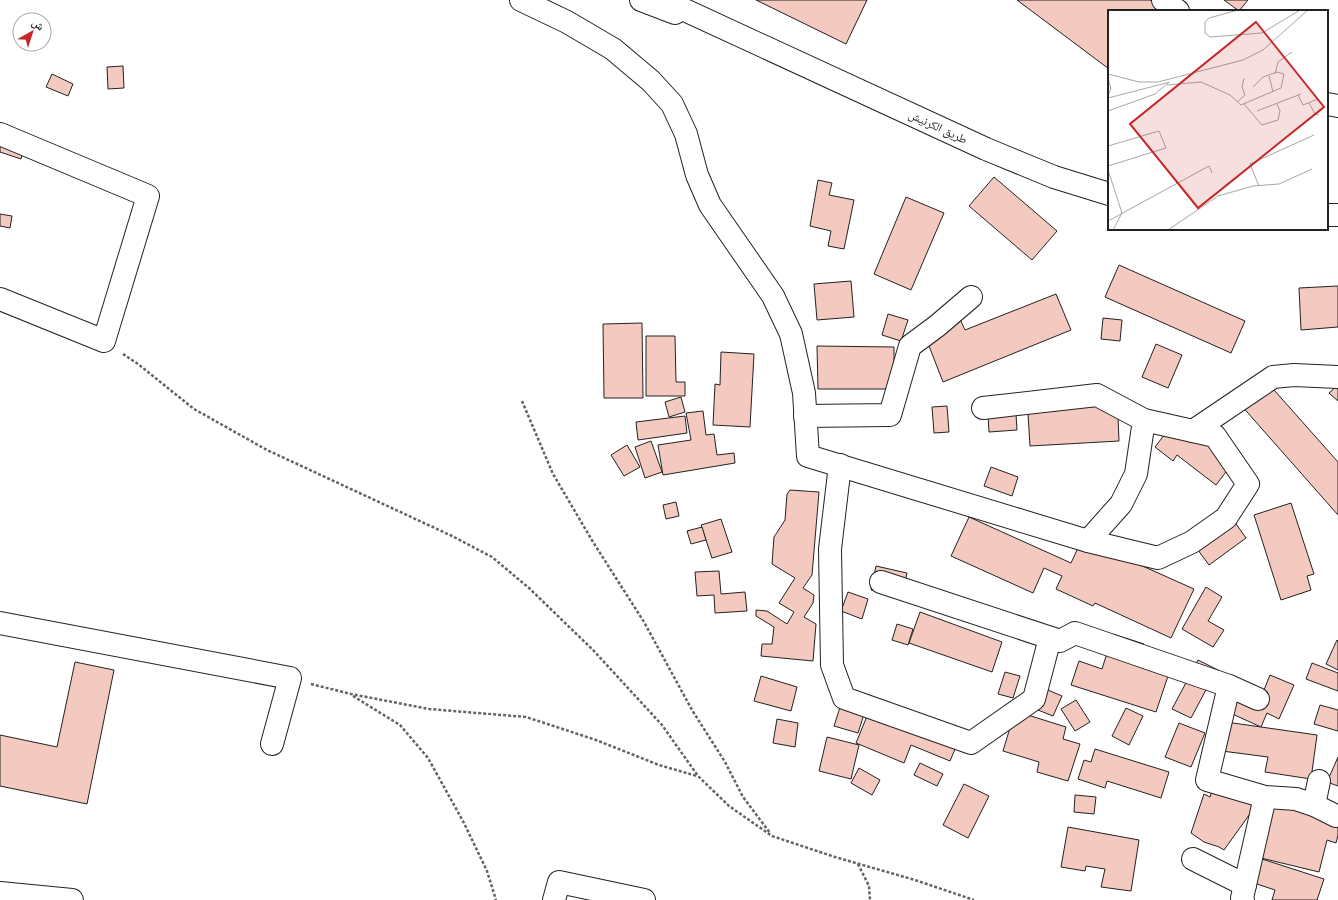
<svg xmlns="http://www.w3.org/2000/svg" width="1338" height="900" font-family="Raleway,'Noto Naskh Arabic',sans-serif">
<rect width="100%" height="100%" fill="#fff"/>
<!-- building -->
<g fill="#f3c9c0" stroke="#222">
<path d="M756,0H867L846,44Z"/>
<path d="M1017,0H1150L1165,11H1109V69Z"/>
<path d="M1224,0H1248L1239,11Z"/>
<path d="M123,66L124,88L108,89L107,67Z"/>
<path d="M52,74L73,84L68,96L46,87Z"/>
<path d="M28,137L21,159L0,152V146Z"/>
<path d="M994,177L1057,231L1032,260L969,206Z"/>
<path d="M818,180L832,183L829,195L854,200L844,249L828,246L831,231L810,226Z"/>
<path d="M906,197L944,213L911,290L874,274Z"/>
<path d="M0,214L12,216L10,228L0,226Z"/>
<path d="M1119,265L1245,321L1231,353L1105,297Z"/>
<path d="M851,281L854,317L817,320L814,284Z"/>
<path d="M1338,286V327L1301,330L1299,288Z"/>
<path d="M1056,294L1071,330L943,382L924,333L960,319L965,330Z"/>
<path d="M888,314L908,320L901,341L882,335Z"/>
<path d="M1103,318L1122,320L1120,341L1101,339Z"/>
<path d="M642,323L643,398H604L603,324Z"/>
<path d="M646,336H675L676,382H685V396H646Z"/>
<path d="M1156,344L1182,355L1168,388L1142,377Z"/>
<path d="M817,346L894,347V389H818Z"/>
<path d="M721,352L754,354L750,427L713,425L715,384L720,385Z"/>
<path d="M1266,381L1338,462V515L1240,404Z"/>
<path d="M1338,385V401L1329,393Z"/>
<path d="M1117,394L1119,441L1030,446L1027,398Z"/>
<path d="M681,397L685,412L669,417L665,402Z"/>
<path d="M1015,398L1017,430L989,432L987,400Z"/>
<path d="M947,406L949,432L934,433L932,407Z"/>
<path d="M703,411L706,435L714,434L717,455L734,453L735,463L663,475L658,445L691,440L686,413Z"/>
<path d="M685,416L687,433L638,440L636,422Z"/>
<path d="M1178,417L1235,460L1216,485L1177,455L1173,461L1155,447Z"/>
<path d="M651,441L662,472L645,478L635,447Z"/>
<path d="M627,445L640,467L624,476L611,455Z"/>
<path d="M991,467L1018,477L1012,496L984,486Z"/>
<path d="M790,490L819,492L812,575L803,588L814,595L813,603L804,617L816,624L813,661L761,656L762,644H772L774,627L756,616V610L767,611L787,624L794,612L779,603L795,578L772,564L774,537L785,520L787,494Z"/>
<path d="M676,502L679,516L666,519L663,505Z"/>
<path d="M1291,503L1314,574L1307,576L1311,590L1281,600L1254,515Z"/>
<path d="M1227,511L1246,538L1209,565L1189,538Z"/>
<path d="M969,517L1071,563L1082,539L1194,589L1171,638L1095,603L1093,606L1056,589L1062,576L1044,568L1033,593L951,556Z"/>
<path d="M721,519L732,552L712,558L701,525Z"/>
<path d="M702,527L706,540L691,544L687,531Z"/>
<path d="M876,566L907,573L902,597L871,590Z"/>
<path d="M719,571L721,594L745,592L747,611L715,613L714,595L697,596L695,572Z"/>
<path d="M1206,587L1222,597L1208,621L1224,630L1213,647L1182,629Z"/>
<path d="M848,592L868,599L862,619L841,611Z"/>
<path d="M920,612L1002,642L992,672L909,643Z"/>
<path d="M897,624L913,629L908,645L892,640Z"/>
<path d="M1113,634L1144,644L1137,666L1168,676L1156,712L1071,685L1079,661L1102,669Z"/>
<path d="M1337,640L1338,641V670L1326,664Z"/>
<path d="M1198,660L1220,671L1207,688L1191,718L1172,709Z"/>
<path d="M75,662L114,670L87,804L0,786V735L57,747Z"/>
<path d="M1312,663L1338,673V691L1306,679Z"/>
<path d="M1005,672L1020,676L1013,698L998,694Z"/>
<path d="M1270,675L1294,685L1279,719L1267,713L1261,727L1228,712L1240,685L1262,695Z"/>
<path d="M761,676L797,687L791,711L754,701Z"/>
<path d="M1036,685L1062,696L1053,716L1028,706Z"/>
<path d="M1076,700L1090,722L1075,731L1061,709Z"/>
<path d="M842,701L866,708L858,733L834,726Z"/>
<path d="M872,704L959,740L950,761L911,745L904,763L856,743Z"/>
<path d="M1320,705L1338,710V731L1314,724Z"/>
<path d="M1126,708L1143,716L1129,745L1112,736Z"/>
<path d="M1015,711L1066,727L1063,739L1080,744L1068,781L1037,772L1039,762L1003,751Z"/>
<path d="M777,719L798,723L795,747L773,743Z"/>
<path d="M1226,722L1317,735L1311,779L1265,772L1268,757L1222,751Z"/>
<path d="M1179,723L1205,733L1191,767L1165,757Z"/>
<path d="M827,737L859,745L851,779L819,771Z"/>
<path d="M1095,749L1169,772L1161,798L1107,781L1105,788L1078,779L1084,760L1091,762Z"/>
<path d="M1338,757V786L1327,782Z"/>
<path d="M920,763L943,774L937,786L914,775Z"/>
<path d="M859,768L880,780L872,795L851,783Z"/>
<path d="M1218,774L1260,789L1252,811L1224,850L1219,847L1204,842L1191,833L1204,794L1210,797Z"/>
<path d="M964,784L989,796L968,838L943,825Z"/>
<path d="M1277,791L1338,806V835L1336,843L1327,840L1319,872L1261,858Z"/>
<path d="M1075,795L1096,797L1094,814L1074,812Z"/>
<path d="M1068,827L1139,840L1131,891L1101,887L1105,869L1086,866L1085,871L1061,867Z"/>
<path d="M1262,859L1324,879L1317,900H1272L1275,890L1254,883Z"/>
</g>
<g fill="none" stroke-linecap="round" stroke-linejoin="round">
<!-- minor casing -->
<g stroke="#222" stroke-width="24">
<g id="minor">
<path d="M521,0L567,22L613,49L651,81L672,104L686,134L697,175L710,205L773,296L791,334L804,393L808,456L1088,541L1158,558L1192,542L1226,518L1248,484L1215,436L1144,420L1097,395L983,408"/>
<path d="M1163,0L1178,11"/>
<path d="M1327,104L1338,106"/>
<path d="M0,134L148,196L104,341L0,299"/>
<path d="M805,416L890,415L910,346L937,326L971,297"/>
<path d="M1193,431L1273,377L1294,375L1338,377"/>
<path d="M840,465L830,549L832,665L844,698L971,743L1034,699L1050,638"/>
<path d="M1088,541L1121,504L1136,474L1144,420"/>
<path d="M881,582L1060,641L1075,633L1229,686L1258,699"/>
<path d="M0,623L290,678L272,744"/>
<path d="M1229,686L1207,780L1265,797L1296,799L1314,805L1336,816"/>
<path d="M1314,805L1319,781"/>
<path d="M1193,859L1245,885"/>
<path d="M0,893L72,900"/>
<path d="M554,900L559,882L644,900"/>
<path d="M1243,900L1242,898L1265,797"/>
</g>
</g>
<!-- primary casing -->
<g stroke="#222" stroke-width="24">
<g id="primary">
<path d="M641,0L675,13"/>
<path d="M663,0L986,149L1054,177L1109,194"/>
<path d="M1327,215H1338"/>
</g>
</g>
<!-- path -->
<g stroke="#646464" stroke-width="2.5" stroke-dasharray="3 2" stroke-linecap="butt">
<path d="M123,354L138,364L194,409L267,450L452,536L492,557L529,588L593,650L662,725L698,776L729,806L772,836L835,857L915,880L974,900"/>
<path d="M522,401L553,474L593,542L644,622L692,710L725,762L743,797L770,833"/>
<path d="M311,684L351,694L429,709L526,717L596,740L659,765L697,776"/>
<path d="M353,696L400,725L428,758L464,823L487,871L496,900"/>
<path d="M858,864L869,886L870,900"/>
</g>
<!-- minor -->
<use href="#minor" stroke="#fff" stroke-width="22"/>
<!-- primary -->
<use href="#primary" stroke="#fff" stroke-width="22"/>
</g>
<g text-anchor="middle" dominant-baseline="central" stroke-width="3" stroke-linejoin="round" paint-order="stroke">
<!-- street labels -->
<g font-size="12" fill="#222" stroke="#fff">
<text transform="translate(938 127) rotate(25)">طريق الكرنيش</text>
</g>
</g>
<!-- overview -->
<g transform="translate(1108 10)">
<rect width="220" height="220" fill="#fff"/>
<path fill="none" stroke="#a7a7a7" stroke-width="1" d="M130,0L101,8L97,12V23L102,27L154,23L192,0M0,64L31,72H50L135,50L155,40L200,0M167,64L170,52L184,42M161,66L165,82M0,68L3,79L0,85M59,75L93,72L122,85L133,95L173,78L176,64L169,62L155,67L145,77M190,85L195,95L210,89M0,88L62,72M129,92L137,85L134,77L136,68M201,93L207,104L211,105M136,94L154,115L170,110L172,101L169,94M0,101L47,84L60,73M149,101L193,84M0,136L51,121L58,138L0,156M0,160L14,203L5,220M151,176L142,154L206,125M0,211L101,156L104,163M60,220L110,186L145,176L171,174L204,159"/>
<path fill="#c62828" fill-opacity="0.15" stroke="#c62828" stroke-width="2" d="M148,12L216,97L90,198L22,114Z"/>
<rect width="220" height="220" fill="none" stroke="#222" stroke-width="2"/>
</g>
<!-- north arrow -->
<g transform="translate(32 32) rotate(39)"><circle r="19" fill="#ffffff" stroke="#a7a7a7"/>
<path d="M0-3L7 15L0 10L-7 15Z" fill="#c62828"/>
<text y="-6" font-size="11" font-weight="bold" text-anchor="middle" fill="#222222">ش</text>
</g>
</svg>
